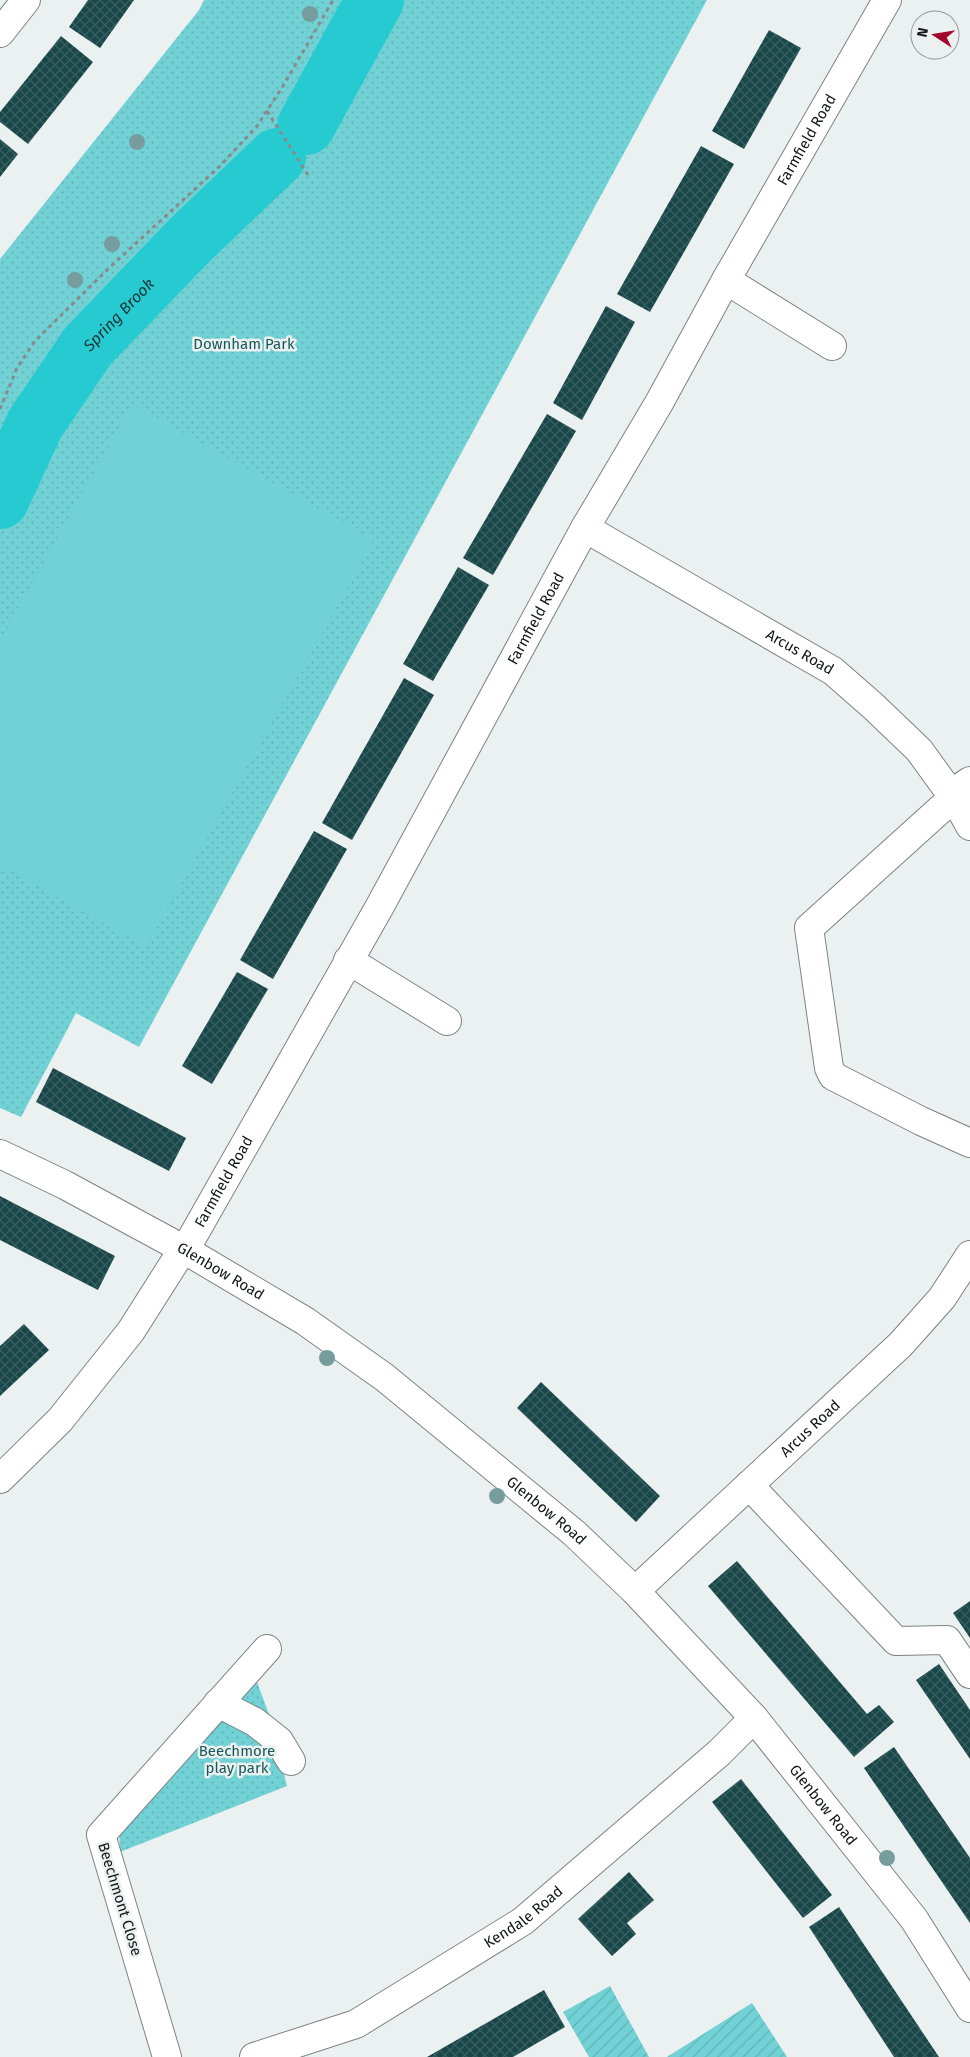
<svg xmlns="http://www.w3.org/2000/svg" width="970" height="2057" font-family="'Fira Sans',sans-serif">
<defs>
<pattern id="park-dots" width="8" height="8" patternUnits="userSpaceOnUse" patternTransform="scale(1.25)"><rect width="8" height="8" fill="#71d1d5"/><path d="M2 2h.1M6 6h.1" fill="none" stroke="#61b3b6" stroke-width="1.8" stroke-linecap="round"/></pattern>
<pattern id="garden-furrows" width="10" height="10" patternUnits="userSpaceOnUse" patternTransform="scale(1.25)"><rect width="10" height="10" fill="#71d1d5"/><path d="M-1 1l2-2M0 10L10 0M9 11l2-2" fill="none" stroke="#61b3b6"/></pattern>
<pattern id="building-cross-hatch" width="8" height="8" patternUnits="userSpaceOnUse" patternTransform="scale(1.25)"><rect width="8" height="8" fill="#194749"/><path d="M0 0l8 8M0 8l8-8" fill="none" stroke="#395e5f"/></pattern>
</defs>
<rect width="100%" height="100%" fill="#ebf1f1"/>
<!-- park -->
<g fill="url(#park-dots)">
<path d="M204,0H707L139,1047L76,1013L21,1117L0,1108V259L199,10Z"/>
<path d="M254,1674L270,1717L287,1786L120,1852L119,1829Z"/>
</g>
<!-- garden -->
<g fill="url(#garden-furrows)">
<path d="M610,1986L649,2057H589L563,2012Z"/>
<path d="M752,2003L787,2057H667Z"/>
</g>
<!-- pitch -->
<path fill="#71d1d5" d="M132,404L374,540L146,947L0,865V641Z"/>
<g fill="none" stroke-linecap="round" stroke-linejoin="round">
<!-- river -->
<g stroke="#26cbd1" stroke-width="58">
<path d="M306,126L375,0"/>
<path id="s1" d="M0,500L35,424L88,346L191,239L277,157"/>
</g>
</g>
<!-- building -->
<g fill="url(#building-cross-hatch)">
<path d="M88,0H134L100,48L69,27Z"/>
<path d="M769,30L801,48L744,149L712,131Z"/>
<path d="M61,36L93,62L28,144L0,122V112Z"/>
<path d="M0,139L18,154L0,177Z"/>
<path d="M701,146L734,164L650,312L617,294Z"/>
<path d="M606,306L635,322L582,420L553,403Z"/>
<path d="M547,414L576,431L493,575L463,558Z"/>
<path d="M458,567L489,585L433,681L403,664Z"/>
<path d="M404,678L434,695L352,840L322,823Z"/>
<path d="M314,831L347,849L273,979L240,960Z"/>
<path d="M237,972L268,989L212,1084L182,1066Z"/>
<path d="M53,1068L186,1138L169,1171L36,1102Z"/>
<path d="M0,1196L115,1256L98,1290L0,1240Z"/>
<path d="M24,1324L49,1350L0,1396V1346Z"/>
<path d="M541,1382L660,1496L636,1522L517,1408Z"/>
<path d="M737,1561L867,1714L879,1705L894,1722L854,1757L708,1586Z"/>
<path d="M970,1601V1638L953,1613Z"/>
<path d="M939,1664L970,1710V1759L916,1680Z"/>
<path d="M894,1747L970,1858V1923L864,1768Z"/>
<path d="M741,1779L832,1895L803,1918L712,1802Z"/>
<path d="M629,1872L654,1900L627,1923L636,1934L612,1956L578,1919Z"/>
<path d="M839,1907L939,2057H894L809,1927Z"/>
<path d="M544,1990L565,2027L513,2057H427Z"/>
</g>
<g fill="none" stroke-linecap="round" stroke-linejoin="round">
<!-- minor casing -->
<g stroke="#7d8282" stroke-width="30">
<g id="minor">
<path d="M0,33L26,0"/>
<path d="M726,280L832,346"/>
<path id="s2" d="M585,528L833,671L873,706L919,750L956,801L970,826"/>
<path d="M951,794L970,781"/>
<path d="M954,797L809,928L829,1068L833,1076L921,1121L970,1143"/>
<path d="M348,960L447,1021"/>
<path id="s3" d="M0,1154L65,1185L185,1250L305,1321L384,1377L574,1533L635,1591L754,1718L914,1919L970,2008"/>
<path id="s4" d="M0,1479L60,1420L131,1331L176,1260L185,1250L380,906L585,528L659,403L726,280L887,0"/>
<path d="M749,1485L896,1641L947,1640L970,1674"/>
<path id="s5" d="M635,1591L901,1344L942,1298L970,1255"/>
<path d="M218,1703L255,1722L279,1741L291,1761"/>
<path d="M167,2057L101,1835L267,1649"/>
<path id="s6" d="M254,2057L356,2024L523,1921L719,1753L754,1718"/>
</g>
</g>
<!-- path -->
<g stroke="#878b8b" stroke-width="3" stroke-dasharray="4 4" stroke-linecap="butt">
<path d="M267,111L310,178"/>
<path d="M0,409L17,368L35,341L108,269L220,166L257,126L283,86L333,0"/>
</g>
<!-- minor -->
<use href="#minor" stroke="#fff" stroke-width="28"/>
</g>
<!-- trees -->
<g fill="#779c9d">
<circle cx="310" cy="14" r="8"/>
<circle cx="137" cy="142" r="8"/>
<circle cx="112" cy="244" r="8"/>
<circle cx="75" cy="280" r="8"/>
<circle cx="327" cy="1358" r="8"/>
<circle cx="497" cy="1496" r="8"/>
<circle cx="887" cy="1858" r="8"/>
</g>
<g text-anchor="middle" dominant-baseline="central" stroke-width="5" stroke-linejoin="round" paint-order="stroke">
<!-- street labels -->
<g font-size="15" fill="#141616" stroke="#ebf1f1">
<text stroke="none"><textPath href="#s4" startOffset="1568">Farmfield Road</textPath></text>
<text stroke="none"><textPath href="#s4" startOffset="1018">Farmfield Road</textPath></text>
<text stroke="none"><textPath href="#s2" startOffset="248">Arcus Road</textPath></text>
<text stroke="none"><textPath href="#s4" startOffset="374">Farmfield Road</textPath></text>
<text stroke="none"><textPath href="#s3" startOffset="250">Glenbow Road</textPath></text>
<text stroke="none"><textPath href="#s5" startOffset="239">Arcus Road</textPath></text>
<text stroke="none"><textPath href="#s3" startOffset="655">Glenbow Road</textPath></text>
<text stroke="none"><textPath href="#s3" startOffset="1060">Glenbow Road</textPath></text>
<text transform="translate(120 1899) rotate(73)">Beechmont Close</text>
<text stroke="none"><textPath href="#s6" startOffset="306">Kendale Road</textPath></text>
</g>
<!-- park labels -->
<g font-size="15" fill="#185759" stroke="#ebf1f1">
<text x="244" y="344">Downham Park</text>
<text x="237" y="1751">Beechmore<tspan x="237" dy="17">play park</tspan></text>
</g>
<!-- water labels -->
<g font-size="16" font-style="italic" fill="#1b3334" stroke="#ebf1f1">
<text stroke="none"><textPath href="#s1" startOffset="222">Spring Brook</textPath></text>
</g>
</g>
<!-- north arrow -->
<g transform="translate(935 35) rotate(282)"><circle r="24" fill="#ebf1f1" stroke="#959999"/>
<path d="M0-4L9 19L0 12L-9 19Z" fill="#a3062c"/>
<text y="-8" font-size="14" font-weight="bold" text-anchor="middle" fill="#141616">N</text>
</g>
</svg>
